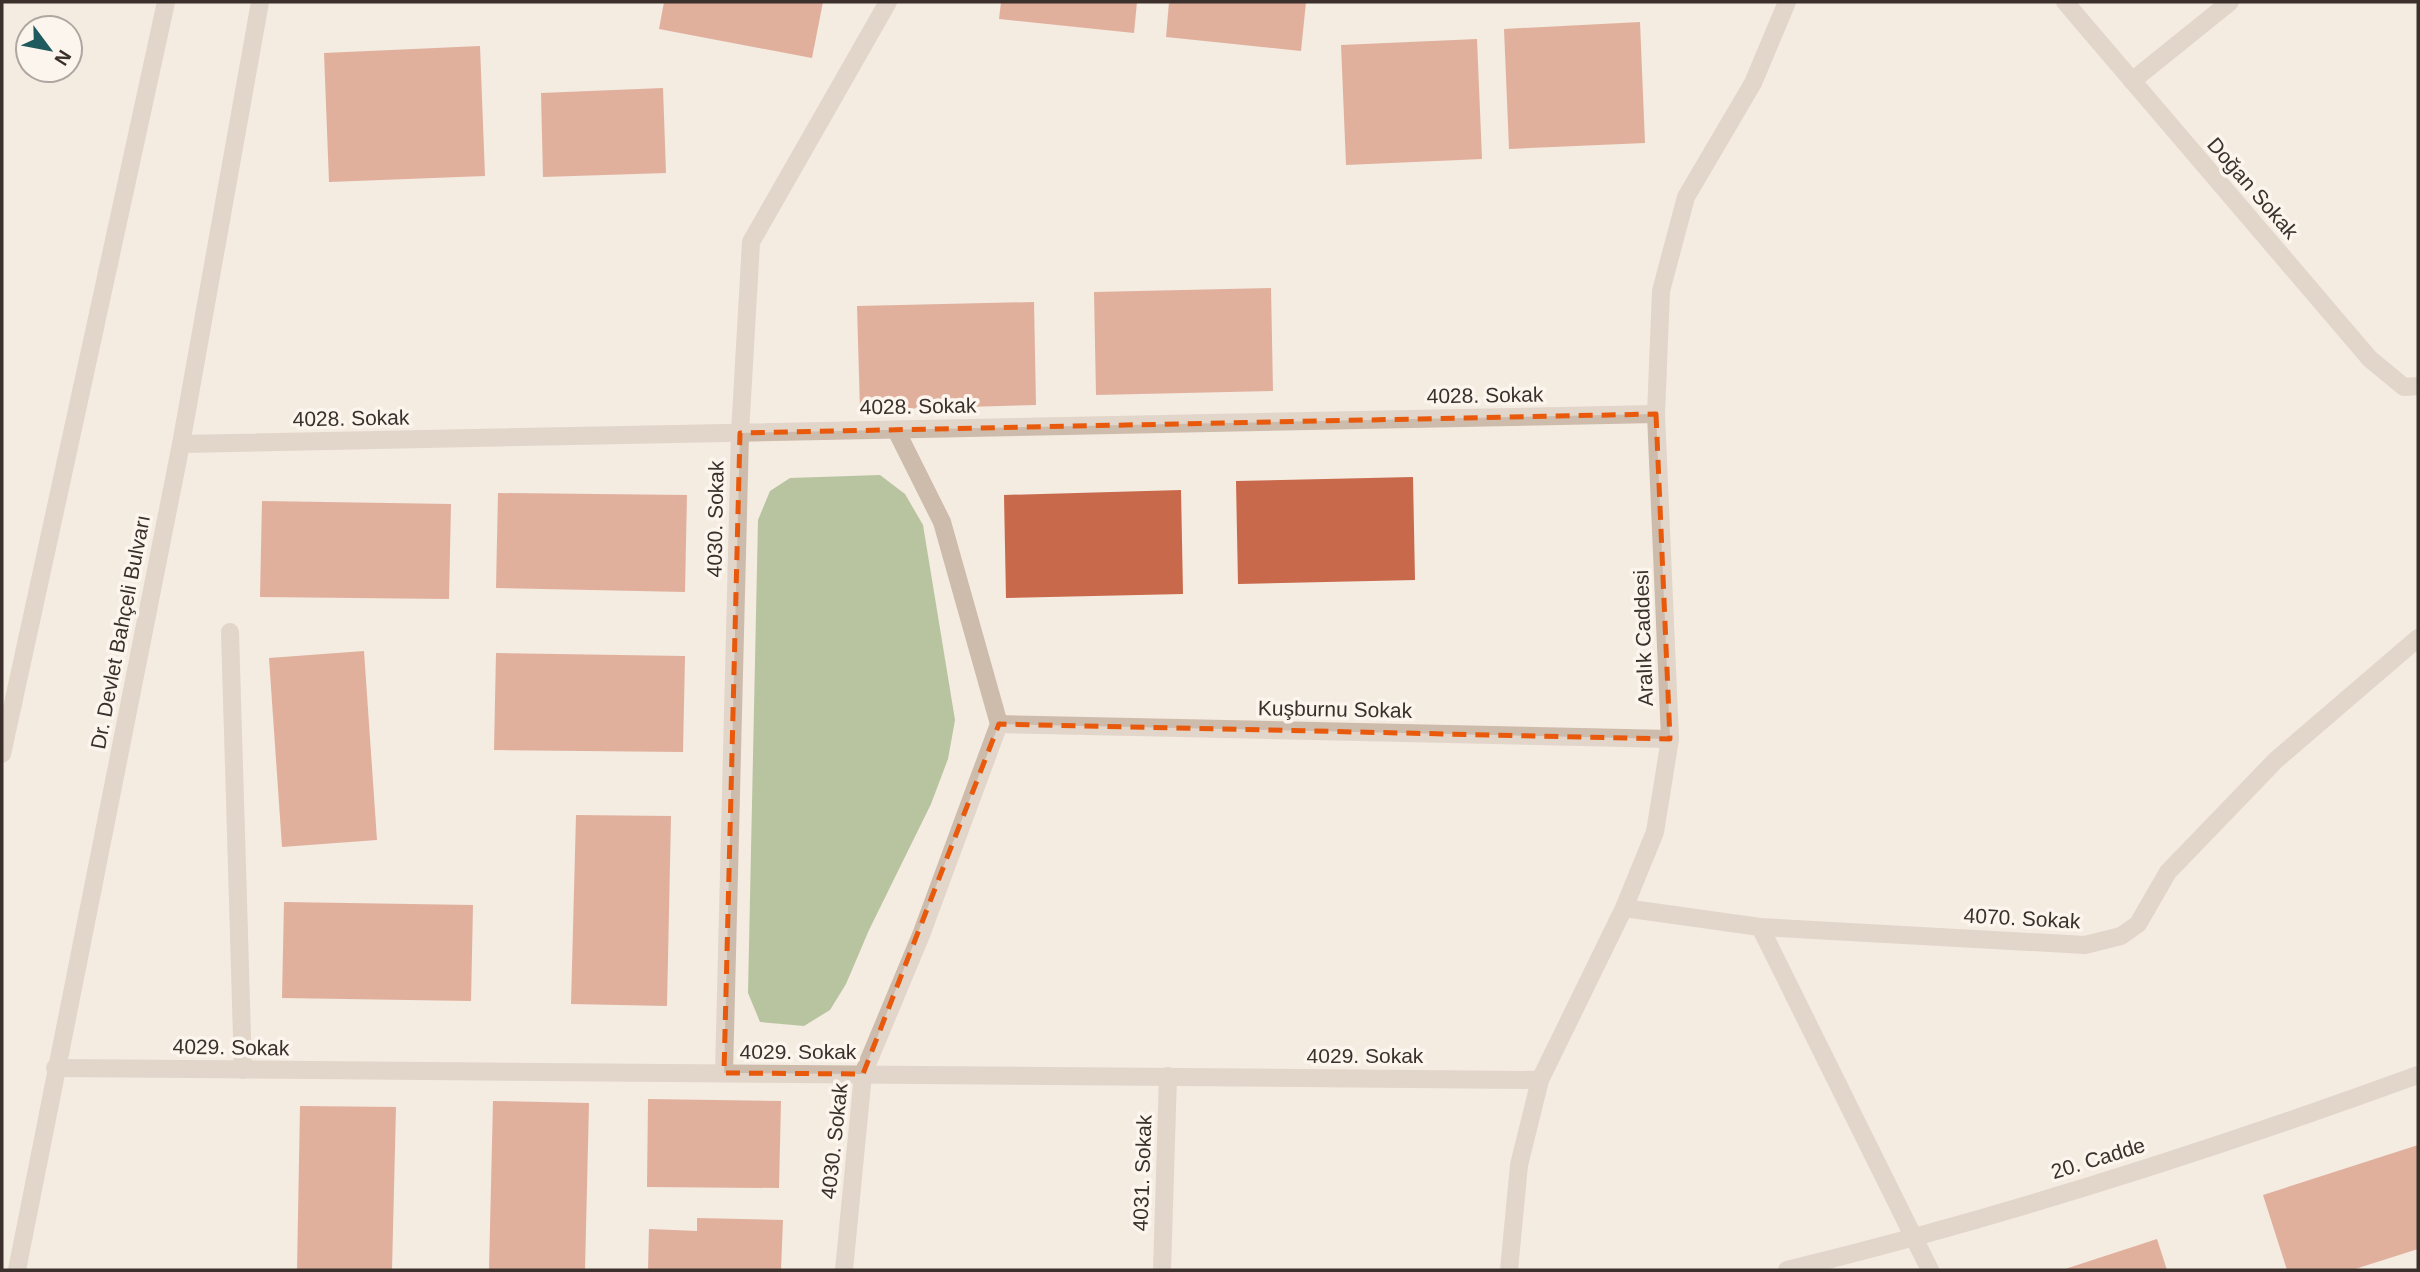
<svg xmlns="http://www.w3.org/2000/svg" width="2420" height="1272" font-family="Arial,sans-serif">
<rect width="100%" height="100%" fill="#f4ebe1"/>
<!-- green -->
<path fill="#b8c4a0" d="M880,475L905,494L923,525L955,720L948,759L931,804L869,930L846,984L830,1010L804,1026L760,1022L748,993L758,520L770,491L790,478Z"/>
<!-- building -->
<g fill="#c8694b">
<path d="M664,2H823L812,58L659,29Z"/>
<path d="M1001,2H1137L1134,33L999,19Z"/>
<path d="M1169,2H1306L1301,51L1166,37Z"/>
<path d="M1640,22L1645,143L1509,149L1504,29Z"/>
<path d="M1477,39L1482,159L1346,165L1341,45Z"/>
<path d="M480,46L485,176L329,182L324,53Z"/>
<path d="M663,88L666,173L543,177L541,93Z"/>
<path d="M1271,288L1273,391L1096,395L1094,292Z"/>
<path d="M1034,302L1036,405L860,410L857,306Z"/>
<path d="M1413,477L1415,580L1238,584L1236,481Z"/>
<path d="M1181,490L1183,594L1006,598L1004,495Z"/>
<path d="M498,493L687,495L685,592L496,588Z"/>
<path d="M262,501L451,504L449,599L260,597Z"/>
<path d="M364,651L377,840L282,847L269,658Z"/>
<path d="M496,653L685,656L683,752L494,750Z"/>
<path d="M576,815L671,816L667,1006L571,1004Z"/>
<path d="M284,902L473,905L471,1001L282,998Z"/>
<path d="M648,1099L781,1101L779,1188L647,1187Z"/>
<path d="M493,1101L589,1103L585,1270H489Z"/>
<path d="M300,1106L396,1107L392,1270H297Z"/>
<path d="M2418,1145V1249L2352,1270H2287L2263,1195Z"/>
<path d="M697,1218L783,1220L781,1270H648L649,1229L697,1231Z"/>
<path d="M2157,1239L2167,1270H2062Z"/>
</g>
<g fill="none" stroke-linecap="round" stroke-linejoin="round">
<!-- minor -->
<g stroke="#cdbbac" stroke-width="18">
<path d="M2065,2L2370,359L2404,387L2418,386"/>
<path d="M2132,81L2230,2"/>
<path d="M181,444L1656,414"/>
<path d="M230,632L243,1070"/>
<path d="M999,724L1670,739"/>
<path d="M1624,908L1760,927L2085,945L2121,936L2138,924L2168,872L2276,760L2418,638"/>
<path d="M1760,927L1930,1270"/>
<path d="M55,1068L1540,1080"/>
<path d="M724,1073L740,433L751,242L888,2"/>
<path d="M844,1270L863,1074L921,935L999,724L942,522L896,430"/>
<path d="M1162,1270L1168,1076"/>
</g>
<!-- tertiary -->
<g stroke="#cdbbac" stroke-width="18">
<path d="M2,754L166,2"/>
<path d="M17,1270L181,444L260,2"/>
<path d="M1509,1270L1519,1165L1540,1080L1624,908L1655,832L1670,739L1656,414L1661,291L1686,197L1753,83L1787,2"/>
<path d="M1787,1270C2001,1218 2212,1150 2418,1075"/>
</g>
</g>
<!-- marked area -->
<path d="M0 0H2420V1272H0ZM1656,414L1670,739L999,724L863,1074L724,1073L740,433Z" fill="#f4ebe1" fill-opacity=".55" fill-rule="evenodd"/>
<path fill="none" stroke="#e8590c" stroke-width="5" stroke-dasharray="14 9" stroke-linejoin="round" d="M1656,414L1670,739L999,724L863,1074L724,1073L740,433Z"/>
<g text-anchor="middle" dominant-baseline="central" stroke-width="7" stroke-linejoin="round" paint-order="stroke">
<!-- street labels -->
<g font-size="21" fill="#3b302b" stroke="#fbf5ee">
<text transform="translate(2253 188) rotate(49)">Doğan Sokak</text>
<text transform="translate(1485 395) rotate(-1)">4028. Sokak</text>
<text transform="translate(918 406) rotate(-1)">4028. Sokak</text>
<text transform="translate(351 418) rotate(-1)">4028. Sokak</text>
<text transform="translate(715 519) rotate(-89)">4030. Sokak</text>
<text transform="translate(120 632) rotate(-79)">Dr. Devlet Bahçeli Bulvarı</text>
<text transform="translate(1643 638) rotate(-92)">Aralık Caddesi</text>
<text transform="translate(1335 709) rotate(1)">Kuşburnu Sokak</text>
<text transform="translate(2022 918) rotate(3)">4070. Sokak</text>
<text transform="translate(231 1047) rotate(1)">4029. Sokak</text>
<text x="798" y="1051">4029. Sokak</text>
<text x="1365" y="1055">4029. Sokak</text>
<text transform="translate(834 1141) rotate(-84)">4030. Sokak</text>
<text transform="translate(2098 1158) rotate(-17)">20. Cadde</text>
<text transform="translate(1142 1173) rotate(-88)">4031. Sokak</text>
</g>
</g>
<!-- border -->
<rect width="2420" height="1272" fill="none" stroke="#3b302b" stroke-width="7"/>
<!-- north arrow -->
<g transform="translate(49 49) rotate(122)"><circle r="33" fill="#fbf5ee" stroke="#aea6a0" stroke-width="2"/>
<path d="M0-5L12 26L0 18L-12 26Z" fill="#1f5a5e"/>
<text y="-10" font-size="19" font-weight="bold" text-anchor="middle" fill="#3b302b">N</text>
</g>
</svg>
